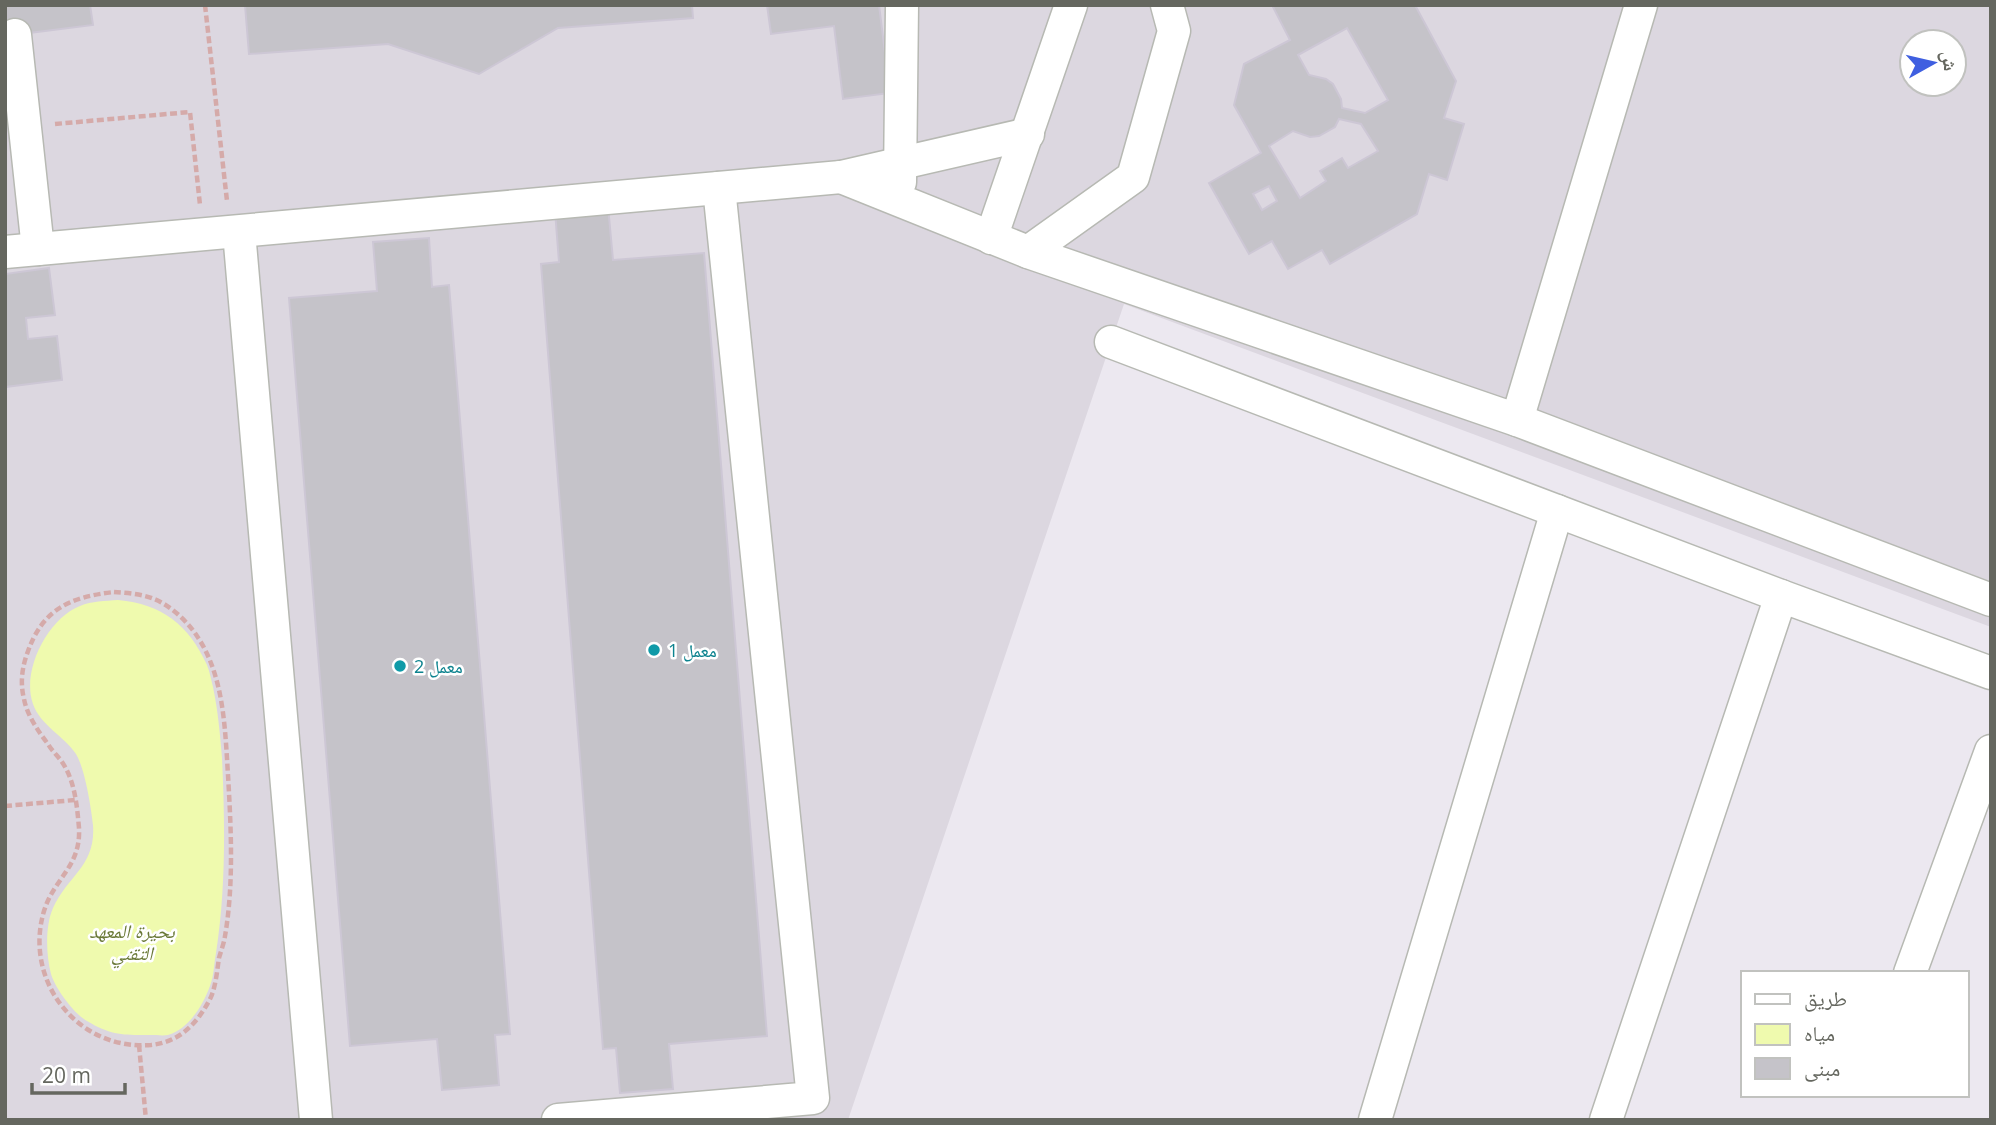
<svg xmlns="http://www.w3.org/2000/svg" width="1996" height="1125" font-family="'Open Sans','Noto Naskh Arabic',sans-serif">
<rect width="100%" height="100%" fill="#ece8f0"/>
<!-- education -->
<path fill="#dcd7e0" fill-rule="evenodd" d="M5,5H1991V627L1124,304L848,1120H5ZM1912,42H1954V84H1912Z"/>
<!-- water -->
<path fill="#effaae" d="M118,600C162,604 189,625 207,665C210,672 211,680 213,687C218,711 220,733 222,758C225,823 226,889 216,953C214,963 214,976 210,986C203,1005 189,1029 168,1035C163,1036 156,1035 151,1035C124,1035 112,1036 87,1021C74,1014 55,988 51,974C46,955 45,926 53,908C68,875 96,866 93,825C91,807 85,769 76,754C64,736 40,725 33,704C21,671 48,618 80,606C92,601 105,601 118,600Z"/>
<!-- building -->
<g fill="#c5c3c9" stroke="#cdc7d5" stroke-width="2" fill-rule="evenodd">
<path d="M5,5H90L93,25L5,36Z"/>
<path d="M245,5H692L693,18L558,28L479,74L388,44L249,54Z"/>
<path d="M767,5H879L890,93L843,99L834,26L771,34Z"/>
<path d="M1272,5H1415L1456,81L1444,118L1464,124L1447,180L1429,174L1417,214L1330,264L1322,250L1288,269L1272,241L1249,254L1209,183L1261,153L1234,105L1244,64L1290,40ZM1347,28L1388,100L1365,113L1342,108L1341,99L1333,84L1326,79L1309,75L1298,55ZM1339,119L1361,124L1378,151L1348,168L1342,158L1320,171L1326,181L1300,198L1269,146L1293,131L1310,137L1319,136L1335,127ZM1269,186L1277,201L1262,210L1253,194Z"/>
<path d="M608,206L613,260L704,253L767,1036L669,1044L673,1089L620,1093L616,1048L603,1049L541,264L559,262L555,211Z"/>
<path d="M429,238L432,287L449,285L510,1034L495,1035L499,1085L442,1090L437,1039L350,1046L289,298L377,291L373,242Z"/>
<path d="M49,268L55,315L26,318L28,339L57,336L62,380L5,387V274Z"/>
</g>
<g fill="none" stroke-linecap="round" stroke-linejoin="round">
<!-- minor casing -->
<g stroke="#b7b9b3" stroke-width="35">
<g id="minor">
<path d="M15,35L38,249"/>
<path d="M841,177L1028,252L1517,420L1641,5"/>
<path d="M900,182L902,5"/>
<path d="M239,232L316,1120"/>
<path d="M991,238L1071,5"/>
<path d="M5,252L841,177L1028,134"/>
<path d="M1028,252L1133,177L1174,31L1167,5"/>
<path d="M1111,342L1781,596L1991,673"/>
<path d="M1517,420L1991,600"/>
<path d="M1910,973L1991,751"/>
<path d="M558,1120L813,1098L719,188"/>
<path d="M1375,1120L1557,511"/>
<path d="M1606,1120L1781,596"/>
</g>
</g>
<!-- path -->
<g stroke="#d5aaa9" stroke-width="4.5" stroke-dasharray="7 3.5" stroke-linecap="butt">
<path d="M205,5L227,201"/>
<path d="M55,124L190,112L200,205"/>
<path d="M114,592C127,593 142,594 154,599C170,605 188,622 197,636C224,676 225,728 228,775C231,827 234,884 225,936C224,943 221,951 219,958C217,971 216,985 211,997C198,1023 180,1042 151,1045C78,1051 23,981 44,911C54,878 81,867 79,828C77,806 75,781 62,762C58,756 52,751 48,744C38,731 27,715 24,699C20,683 22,668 27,654C42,609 70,597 114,592Z"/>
<path d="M5,806L75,800"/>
<path d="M139,1045L146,1120"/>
</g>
<!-- minor -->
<use href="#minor" stroke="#fff" stroke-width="32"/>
</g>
<!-- markers -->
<g fill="#0f9aa8" stroke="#fff" stroke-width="2.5">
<circle cx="654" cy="650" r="7"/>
<circle cx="400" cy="666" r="7"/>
</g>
<g text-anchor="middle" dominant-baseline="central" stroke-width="5" stroke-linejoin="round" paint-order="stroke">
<!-- culture labels -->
<g font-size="18" fill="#0d838f" stroke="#fff" text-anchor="start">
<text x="668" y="650">معمل 1</text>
<text x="414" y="666">معمل 2</text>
</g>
<!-- water labels -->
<g font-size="19" font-style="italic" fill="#6a7937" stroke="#fff">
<text x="132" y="931">بحيرة المعهد<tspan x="132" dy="22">التقني</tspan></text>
</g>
</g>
<!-- border -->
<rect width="1996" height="1125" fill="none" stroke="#65675f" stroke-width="14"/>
<!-- legend -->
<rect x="1741" y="971" width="228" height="126" fill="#ffffff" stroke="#c1c2bf" stroke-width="2"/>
<rect x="1755" y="994" width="35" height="10" fill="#ffffff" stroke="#c1c2bf" stroke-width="2"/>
<text x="1804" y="1006" font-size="21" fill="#65675f">طريق</text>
<rect x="1755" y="1024" width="35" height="21" fill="#effaae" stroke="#c1c2bf" stroke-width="2"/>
<text x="1804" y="1041" font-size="21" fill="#65675f">مياه</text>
<rect x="1755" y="1058" width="35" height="21" fill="#c5c3c9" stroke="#c1c2bf" stroke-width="2"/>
<text x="1804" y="1076" font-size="21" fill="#65675f">مبنى</text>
<!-- north arrow -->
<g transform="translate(1933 63) rotate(82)"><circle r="33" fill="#ffffff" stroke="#c1c2bf" stroke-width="2"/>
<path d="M0-5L12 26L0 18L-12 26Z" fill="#3f5fe0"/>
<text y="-10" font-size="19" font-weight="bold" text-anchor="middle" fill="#65675f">ش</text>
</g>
<!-- scale -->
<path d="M32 1083v10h93v-10" fill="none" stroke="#65675f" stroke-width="3.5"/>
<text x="42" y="1083" font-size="21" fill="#65675f" stroke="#ffffff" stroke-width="5" paint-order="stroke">20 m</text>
</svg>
